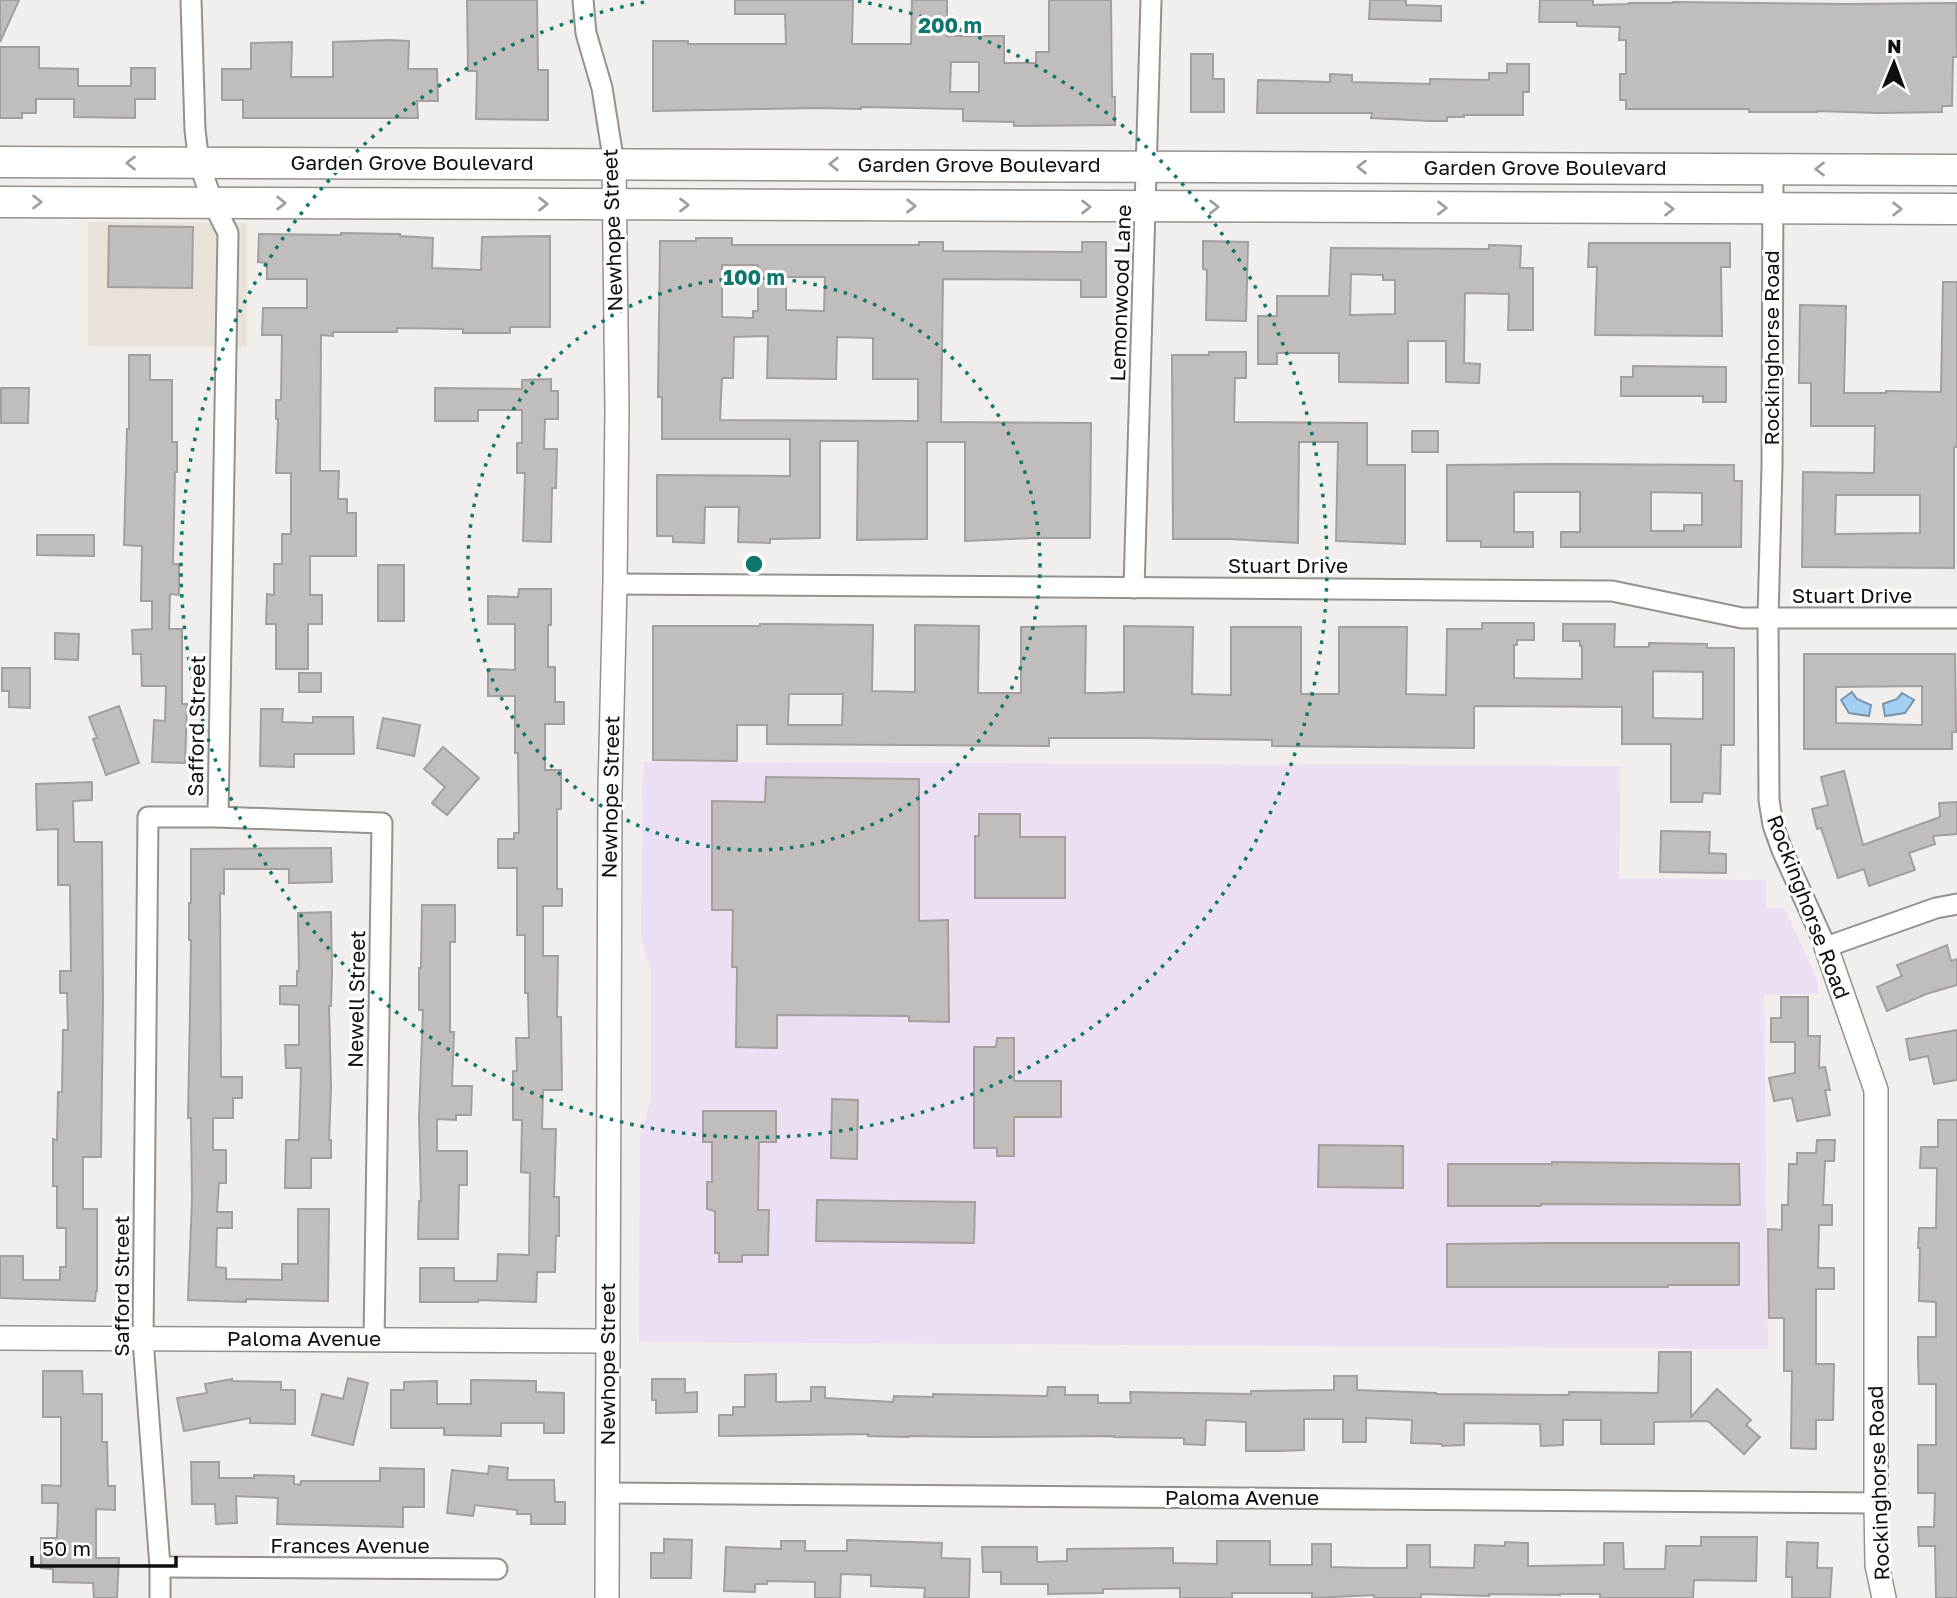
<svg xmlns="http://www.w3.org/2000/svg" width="1957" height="1598" font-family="'Golos Text',sans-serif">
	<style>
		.built { fill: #e8e2d8 }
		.education { fill: #eddff3 }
		.water { fill: #a3cff3; stroke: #7795ae; stroke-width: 2 }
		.building { fill: #c1bdbb; stroke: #a39f9d; stroke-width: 2; fill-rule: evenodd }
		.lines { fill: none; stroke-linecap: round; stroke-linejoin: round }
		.minor-casing { stroke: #94928e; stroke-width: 23 }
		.tertiary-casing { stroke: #94928e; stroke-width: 26 }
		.primary-casing { stroke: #94928e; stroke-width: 33 }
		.minor { stroke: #fff; stroke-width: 19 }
		.tertiary { stroke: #fff; stroke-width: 23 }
		.primary { stroke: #fff; stroke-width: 30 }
		.oneway { stroke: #9f9f9e }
		.ring { fill: none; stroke: #0f766e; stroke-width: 3.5; stroke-dasharray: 3.5 7 }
		.labels { text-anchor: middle; stroke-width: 6; stroke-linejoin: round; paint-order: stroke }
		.street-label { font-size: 21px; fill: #0f0f0d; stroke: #fff }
		.centre { fill: #0f766e; stroke: #fff; stroke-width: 3.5 }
		.ring-label { font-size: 21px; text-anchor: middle; font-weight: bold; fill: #0f766e; stroke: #fff; stroke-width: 6; stroke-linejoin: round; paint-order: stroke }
	</style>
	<rect width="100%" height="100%" fill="#f1eeeb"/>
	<!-- built -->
	<path class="built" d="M88 222 247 223V347L88 346Z"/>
	<!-- education -->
	<path class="education" d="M644 762 1620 766 1619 878 1766 880V908H1784L1817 979 1819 994 1764 995 1768 1349 639 1342 640 1136 651 1099V971L641 938 642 790Z"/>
	<!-- water -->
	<g class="water">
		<path d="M1852 692 1857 699 1871 705 1869 716 1849 713 1841 700Z"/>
		<path d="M1902 693 1914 700 1905 713 1885 716 1883 704 1897 699Z"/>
	</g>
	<!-- building -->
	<g class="building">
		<path d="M0 0H19L0 42Z"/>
		<path d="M467 0H537L538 70H548V120L476 119 477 71H468Z"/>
		<path d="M735 0H853L852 44H911L912 0H947V36H1004V63H1036V52H1049V0H1111L1112 97H1115V125L1014 126V122L963 121V109L861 107V109L817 108 653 111V41H688V44H786L785 14H735ZM951 62H979V92H950Z"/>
		<path d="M1370 0H1406V5L1441 6V21L1369 19Z"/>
		<path d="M1540 0H1593V5L1629 4V3H1673V2L1847 4 1956 3 1957 57H1953L1952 106H1942V112L1879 113 1817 111V112H1749V109H1626V100H1620V74H1626V40H1619L1620 27 1577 26V22H1539Z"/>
		<path d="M390 40 409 41 408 69H437L438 101H417L418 118H243V100H222V69H251V43L292 42 291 77H333V42Z"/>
		<path d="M0 47H39V68L78 69V86H131V68H155V99H135V118L74 117V99H36V113H22V118H0Z"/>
		<path d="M1191 54H1213V79H1224V112H1191Z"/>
		<path d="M1507 64H1529V92H1523V115H1464V117H1447V121H1430L1371 118 1372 113H1257L1258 80 1330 82V74L1352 75V82L1430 84V79L1489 80V73H1507Z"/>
		<path d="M109 226 193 227 192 288 108 287Z"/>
		<path d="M341 233 400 234V236L433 238 432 268 481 270 482 237 550 236V327H510V333H463V329L397 328V332H333V336L321 335 320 471H339L338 499H347V513H356V556H310V595H322V624H308V669H276V624H266L267 594 274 595V564H282V534H291V473H276L278 419H276V400H281L282 335H262L263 308H307V279H267V263L258 262 259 234 341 235Z"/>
		<path d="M696 238H732V245H919V242H943V251L1082 252V242H1106V297H1081V280L943 279 941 422 1091 423 1090 538H1033L965 541V442H927V539L857 540 858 441H820V538L770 539V543L738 542 739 507H705L704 543 673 542V536H657V475L790 476V439H662V397H658L660 241H696ZM722 265H758V311H753V318L722 317ZM786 277H825L824 311 786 310ZM768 336 767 378 836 379 837 337 873 338V379H918V421L720 420 722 378H733L734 337Z"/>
		<path d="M1203 241 1248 242 1246 321 1206 320 1207 270 1203 269Z"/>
		<path d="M1589 243H1730V267H1721L1722 336 1595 335 1597 267H1588Z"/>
		<path d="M1489 245 1521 246 1520 268H1533V330H1508L1509 294 1465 293 1464 363 1480 364 1479 383 1446 382V341H1408V383L1339 382V353H1277V364H1258V316H1277V296H1329L1331 248 1489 249ZM1351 274 1383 275V280H1395V314L1350 315Z"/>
		<path d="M1943 282H1957V447H1954V568L1802 567 1803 472 1874 473 1875 426H1811V383H1799L1800 305 1846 306 1844 393H1886V391L1941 392ZM1836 495H1920V533L1835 534Z"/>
		<path d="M1209 352H1246V378H1235L1234 422 1367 423V465H1405V544L1336 541 1338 442H1299L1298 543 1230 539H1173L1172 355H1209Z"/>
		<path d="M129 355H150V380H172V442H177V472H175L173 564H179V595L170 594 169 629H182V704H187L185 763 152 762 154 720 165 721 166 686H142L141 654H133L132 630 152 629V601H141L142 546 124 545 127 429H129Z"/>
		<path d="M1633 366 1726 367V402H1703V396H1621V377H1633Z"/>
		<path d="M551 379V391H558V419H545L544 449H557L556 488H552L551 542 523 541 525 473H517V443H522V410H478V421H435V388L522 389V380Z"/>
		<path d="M1 388H29L28 423H1Z"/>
		<rect x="1412" y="431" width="26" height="21"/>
		<path d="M1557 464 1734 465V481H1742L1741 547H1561V532H1580V492H1514V532H1533V547H1481V541H1447V465ZM1651 492 1702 493V525H1684V531H1651Z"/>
		<path d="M37 535H94V556L37 555Z"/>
		<rect x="378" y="565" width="26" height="56"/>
		<path d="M519 589H551V625H548V667H555V702H564V724H545V770H561V809H557V889H562V906H543V956H558L557 1017H561L562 1090H543L542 1129H556L554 1197H559V1236H556L555 1272H537L536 1302 478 1300V1302H420V1268H454V1281H497L498 1254 529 1255 530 1173 521 1172 522 1120H513V1071H517L516 1038H529L528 993H525V935H517V868H498V839H514V833H519L518 753H515V696H488V669L515 670V624H488V596L518 597Z"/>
		<path d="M1482 623H1534V640H1517V645H1514V678L1582 679V646H1580V641H1563V624H1615L1614 647H1649V643L1707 644V648H1734V745H1721L1720 794 1703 793 1702 802H1671V744H1622V707L1476 706 1474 707V748L1272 746V740L1137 738H1049V746L767 744V725H737V761L653 760V626H760V624H787L873 625 872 691 915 692V625L979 626 978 693H1021V627L1086 626 1085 693H1100L1124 692V626L1193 627 1192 694 1231 695V627H1301V694H1339V627H1407L1406 694 1446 695 1447 629H1482ZM1653 671 1703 672V719L1653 718ZM789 694H843L842 725H788Z"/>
		<path d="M55 633 79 634 78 660 55 659Z"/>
		<path d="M1804 654H1955L1956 732H1952V749H1804ZM1922 686V725L1836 723V687Z"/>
		<path d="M2 668H30V708L9 707V691H2Z"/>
		<rect x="299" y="673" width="22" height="19"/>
		<path d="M119 706 139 763 106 775 93 739 97 738 89 717Z"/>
		<path d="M261 709H283L282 722 313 723V717H353L354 754H294V767L260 766Z"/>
		<path d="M383 718 420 725 414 756 377 748Z"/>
		<path d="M443 747 479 778 447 815 432 803 445 787 424 769Z"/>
		<path d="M1844 771 1863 845 1940 817 1939 803 1957 802V834L1933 836 1935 844 1909 853 1915 870 1869 886 1864 869 1838 878 1821 828 1817 829 1812 809 1828 805 1821 777Z"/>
		<path d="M766 777 919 779V921L948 920 949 1022 909 1021V1016L777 1015V1048L736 1047 737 967H732L733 910H712V801L765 802Z"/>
		<path d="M92 782V800L73 801 74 842H102L103 1004 101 1157H83V1209H97V1291H96L95 1301 0 1298V1256H23V1280H60V1267H66V1228H57V1186H53V1139L57 1140 58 1092H62L63 1030H68L67 993H60V971H71L70 885H58V829L37 830 36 784Z"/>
		<path d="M979 814H1020V837H1065V898H975V836H979Z"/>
		<path d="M1661 831 1710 832 1709 853 1726 854V873L1660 872Z"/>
		<path d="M331 848 332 882 289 883V869H224V894L220 893 221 1077H242V1098H233V1118H213V1150H226V1183H219L217 1212H232V1228H217L216 1267 226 1268V1279L282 1280V1264H298V1209H329L328 1301 246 1299V1302L188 1300 192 1200 191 1118H188L190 1009 191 940H189V903H191V849Z"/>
		<path d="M422 905H455V942H450V1032H454L452 1086H472L471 1115H456V1120L437 1119V1151H467V1185H459L458 1239H418L419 1201H421L419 1119 423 1010H419V968H421Z"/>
		<path d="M331 912 332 972 331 1006H329L331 1087 329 1140H331V1158H311V1188H285L286 1140H299L301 1068H286L285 1045H299V1005L280 1004V986H297V971H299L298 913Z"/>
		<path d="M1947 945 1951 961 1957 959V985L1926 994 1887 1011 1877 987 1902 976 1897 965Z"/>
		<path d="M1781 997H1808V1036H1820L1819 1068 1825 1067 1830 1090H1825L1830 1115 1797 1121 1792 1098 1774 1101 1769 1078 1795 1073V1042H1771V1018H1781Z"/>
		<path d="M1957 1030V1080L1934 1084 1928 1056 1910 1060 1906 1039Z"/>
		<path d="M997 1038H1014V1081H1061V1117H1014V1156H997V1148H974V1047H996Z"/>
		<path d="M832 1099 858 1100 857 1159 831 1158Z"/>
		<path d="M703 1111H776V1142H759L758 1210H769L768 1255H742V1262H719V1253H715V1211L707 1209V1182H712V1142H703Z"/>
		<path d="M1938 1120H1957V1598H1936L1935 1546H1919L1918 1527H1934L1935 1493H1918V1445H1936V1384H1919L1918 1358V1337H1936V1302L1919 1301 1920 1248H1918L1919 1228H1936L1937 1168H1920L1921 1147H1938Z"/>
		<path d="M1817 1140H1835L1834 1161H1825L1823 1205H1832V1225H1819L1818 1268H1834V1289H1816V1364H1834L1833 1420H1816V1449L1791 1448 1792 1371H1784V1318H1769L1768 1229 1782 1230V1205H1788L1789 1164H1797V1153H1816Z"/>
		<path d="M1319 1145 1403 1146V1188L1318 1187Z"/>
		<path d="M1552 1162 1739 1164 1740 1205 1541 1204V1206H1448V1164H1552Z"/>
		<path d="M817 1200 975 1202 974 1243 816 1241Z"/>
		<path d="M1551 1243H1739V1285H1668V1287H1447V1244Z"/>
		<path d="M1659 1352H1691V1417L1717 1389 1751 1420 1746 1425 1760 1437 1744 1454 1708 1421 1654 1422V1444H1601V1420H1563V1445L1541 1446 1540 1424 1464 1423V1445L1442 1446V1444L1411 1443 1412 1420 1366 1418V1442H1343V1419H1304V1450L1278 1451H1246V1422L1206 1420 1205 1445 1184 1444V1438L1114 1437V1436L975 1437 908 1436V1437L868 1436V1434L719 1436V1415H733V1407H745V1375L776 1374V1402L811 1401V1387H825V1398L893 1402 894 1396 933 1397V1394L1047 1396 1048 1387H1065V1395H1098V1403H1131L1130 1392 1251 1394V1391L1334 1390V1376H1357V1390L1436 1393V1394L1569 1395V1392L1658 1393Z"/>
		<path d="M43 1371H82L83 1394H102V1442H107L108 1486H115V1510L96 1509V1558H119L117 1598H94L93 1583 53 1582V1569L41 1568V1538H57L58 1503H42V1485L61 1486V1417H43Z"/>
		<path d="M348 1378 368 1383 353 1445 312 1435 322 1394 343 1399Z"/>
		<path d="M232 1379V1381L281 1382V1390H295V1424L250 1423V1418L184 1431 177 1398 207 1393 205 1384Z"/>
		<path d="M652 1379H685V1393L697 1392V1412L656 1413V1400H652Z"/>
		<path d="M471 1380 536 1381V1392L564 1393V1433H544V1423H501V1436L444 1435V1428H391V1390H404V1382L437 1381V1404H471Z"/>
		<path d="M191 1462H219V1478H254V1475L294 1476V1484L300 1485 301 1481H380V1468L424 1469V1507H403V1527L277 1524 278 1498 236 1496 237 1523 216 1524 215 1504H192Z"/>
		<path d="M489 1466 508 1468 507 1480H554L555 1502H565V1524H531V1514H517V1510L475 1505 473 1516 447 1513 452 1470 488 1474Z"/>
		<path d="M1701 1537H1757L1756 1581 1694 1580 1693 1598H1600V1594H1560V1595L1489 1594V1596L1421 1594V1598H1374V1595L1312 1598V1593H1232V1598H1180V1588L1103 1589V1593L1048 1594V1584H1001V1572H983L982 1547H1037V1562L1067 1561V1549L1173 1548V1563L1217 1564V1541H1270V1565H1312V1544H1331V1567L1367 1568H1407V1545H1430V1567L1474 1568 1475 1545 1505 1546V1542L1528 1543V1566L1604 1565V1543H1623L1624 1569H1665L1666 1546H1701Z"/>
		<path d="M664 1539 692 1540 691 1578H651V1553H664Z"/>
		<path d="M847 1540 942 1543 941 1558 970 1559 969 1598H924L925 1588 871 1586V1575L841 1574 840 1598H815V1582L767 1581V1584H755V1592L724 1591 726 1547 781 1549V1541H805V1551H847Z"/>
		<path d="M1787 1542 1818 1543 1817 1568H1832L1830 1598H1792V1577H1786Z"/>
	</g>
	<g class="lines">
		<!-- minor casing -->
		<g class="minor-casing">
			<g id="minor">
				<path d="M191 0 195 130 199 163 213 203 228 233 218 817"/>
				<path d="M583 0 586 33 602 88 614 164"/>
				<path d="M1773 169 1772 467 1768 618 1769 800 1773 825 1782 850 1826 947 1936 908 1957 904"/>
				<path d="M615 584 1612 591 1742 618H1957"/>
				<path d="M1134 588 1151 0"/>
				<path d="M608 1493 1876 1503"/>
				<path d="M160 1567 497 1569"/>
				<path d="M160 1598V1567L143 1339 148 817H218L382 823 374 1340"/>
			</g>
		</g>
		<!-- tertiary casing -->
		<g class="tertiary-casing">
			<g id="tertiary">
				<path d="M1826 947 1876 1090V1503L1877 1565 1884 1598"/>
				<path d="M0 1338 608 1341"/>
				<path d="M607 1598 610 791 615 584 617 410 614 164"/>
			</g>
		</g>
		<!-- primary casing -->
		<g class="primary-casing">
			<g id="primary">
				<path d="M0 162 1957 170"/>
				<path d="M0 202 1957 209"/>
			</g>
		</g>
		<!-- minor -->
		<use href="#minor" class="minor"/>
		<!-- tertiary -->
		<use href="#tertiary" class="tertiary"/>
		<!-- primary -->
		<use href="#primary" class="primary"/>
	</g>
	<!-- one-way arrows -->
	<defs><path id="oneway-chevron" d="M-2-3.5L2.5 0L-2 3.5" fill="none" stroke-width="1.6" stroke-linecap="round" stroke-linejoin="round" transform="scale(1.75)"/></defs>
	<g class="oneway">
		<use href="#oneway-chevron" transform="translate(131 163) rotate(-180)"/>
		<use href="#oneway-chevron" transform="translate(834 164) rotate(-180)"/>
		<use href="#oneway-chevron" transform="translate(1362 167) rotate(-180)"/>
		<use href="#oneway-chevron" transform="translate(1820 169) rotate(-180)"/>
		<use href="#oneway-chevron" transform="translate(37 202)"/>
		<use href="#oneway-chevron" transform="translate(281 203)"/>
		<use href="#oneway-chevron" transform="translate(543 204)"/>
		<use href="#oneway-chevron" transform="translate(684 205)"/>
		<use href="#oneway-chevron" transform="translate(911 206)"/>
		<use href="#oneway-chevron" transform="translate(1086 207)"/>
		<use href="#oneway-chevron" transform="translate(1214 207)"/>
		<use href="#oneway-chevron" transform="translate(1442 208)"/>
		<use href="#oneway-chevron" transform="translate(1669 209)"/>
		<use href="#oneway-chevron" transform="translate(1897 209)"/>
	</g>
	<!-- distance rings -->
	<g class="ring">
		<circle cx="754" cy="564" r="286"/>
		<path d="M858 1A573 573 0 1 1 650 1"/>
	</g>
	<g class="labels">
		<!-- street labels -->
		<g class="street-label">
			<text x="412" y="170">Garden Grove Boulevard</text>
			<text x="979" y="172">Garden Grove Boulevard</text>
			<text x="1545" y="175">Garden Grove Boulevard</text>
			<text transform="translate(613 230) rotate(-92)" y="7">Newhope Street</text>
			<text transform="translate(1121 293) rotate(-88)" y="7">Lemonwood Lane</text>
			<text transform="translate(1772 348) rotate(-90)" y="7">Rockinghorse Road</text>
			<text x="1288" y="573">Stuart Drive</text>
			<text x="1852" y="603">Stuart Drive</text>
			<text transform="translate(197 726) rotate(-89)" y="7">Safford Street</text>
			<text transform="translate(611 797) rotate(-89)" y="7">Newhope Street</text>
			<text transform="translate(1808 907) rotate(69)" y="7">Rockinghorse Road</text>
			<text transform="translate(357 999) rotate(-89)" y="7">Newell Street</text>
			<text transform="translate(122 1286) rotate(-90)" y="7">Safford Street</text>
			<text x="304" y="1346">Paloma Avenue</text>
			<text transform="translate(608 1364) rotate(-90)" y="7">Newhope Street</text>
			<text transform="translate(1879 1483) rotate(-92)" y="7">Rockinghorse Road</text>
			<text x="1242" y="1505">Paloma Avenue</text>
			<text x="350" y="1553">Frances Avenue</text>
		</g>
	</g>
	<circle cx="754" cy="564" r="10" class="centre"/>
	<g class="ring-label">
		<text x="950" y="33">200 m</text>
		<text x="754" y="285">100 m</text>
	</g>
	<!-- north arrow -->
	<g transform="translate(1894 63) rotate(1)" stroke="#ffffff" stroke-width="5" paint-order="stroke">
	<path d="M0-5L12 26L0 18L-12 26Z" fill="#0f0f0d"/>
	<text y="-10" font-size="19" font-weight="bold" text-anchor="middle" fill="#0f0f0d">N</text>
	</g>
	<!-- scale -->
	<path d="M32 1556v10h144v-10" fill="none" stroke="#0f0f0d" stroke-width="3.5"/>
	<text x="42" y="1556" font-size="21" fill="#0f0f0d" stroke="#ffffff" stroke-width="5" paint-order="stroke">50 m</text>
</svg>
